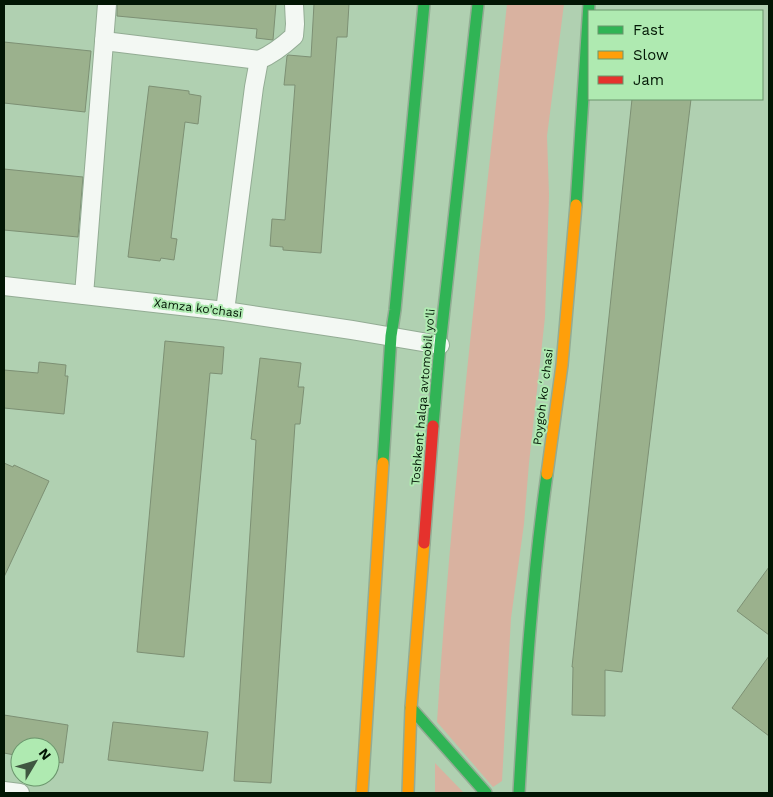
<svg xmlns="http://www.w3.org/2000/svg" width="773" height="797" font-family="'Work Sans',sans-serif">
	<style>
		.green { fill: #d9b2a0 }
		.building { fill: #9bb18d; stroke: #7d9074 }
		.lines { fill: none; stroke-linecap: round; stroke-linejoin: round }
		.street-casing { stroke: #93ac94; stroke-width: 20 }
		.fast-casing { stroke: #93ac94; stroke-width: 14 }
		.slow-casing { stroke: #93ac94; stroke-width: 14 }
		.jam-casing { stroke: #93ac94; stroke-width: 14 }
		.street { stroke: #f3f8f3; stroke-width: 18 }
		.fast { stroke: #30b455; stroke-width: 11 }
		.slow { stroke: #ff9f0a; stroke-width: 11 }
		.jam { stroke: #e5322d; stroke-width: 11 }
		.labels { text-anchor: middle; stroke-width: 4; stroke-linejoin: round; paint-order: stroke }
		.street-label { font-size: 12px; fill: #021604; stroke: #afeab1 }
	</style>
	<rect width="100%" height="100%" fill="#b0d0b1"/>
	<!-- green -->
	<g class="green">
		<path d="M507 4H564L547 136 549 195 545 317 529 463 524 524 511 618 502 781 493 787 437 722C452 482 481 243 507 4Z"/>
		<path d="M435 763 464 793H435Z"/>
	</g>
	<!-- building -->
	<g class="building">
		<path d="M117 4H276L273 40 256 38 257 29 117 16Z"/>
		<path d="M314 4H349L347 37H337L321 253 283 250V247L270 246 272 219 285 220 295 85H284L287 56 288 55 311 57Z"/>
		<path d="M4 42 91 51 85 112 4 103Z"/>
		<path d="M149 86 189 91V94L201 96 198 124 185 122 171 238 177 239 174 260 161 258 160 261 128 257Z"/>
		<path d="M632 99H691L622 672 605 670V716L572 715 573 667H572Z"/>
		<path d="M4 169 83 177 78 237 4 230Z"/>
		<path d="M165 341 224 347 222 374 210 373 184 657 137 652Z"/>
		<path d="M260 358 301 363 298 387H304L300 424H295L271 783 234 781 256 440 251 439Z"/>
		<path d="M39 362 66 365 65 376H68L64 414 4 408V370L38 373Z"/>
		<path d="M4 463 13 467 14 465 49 481 4 577Z"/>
		<path d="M769 567V635L737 611Z"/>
		<path d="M769 656V736L732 708Z"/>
		<path d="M4 715 68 725 63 763 50 761V747H20V756L4 753Z"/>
		<path d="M113 722 208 732 203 771 108 760Z"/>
	</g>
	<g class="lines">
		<!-- street casing -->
		<g class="street-casing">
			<g id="street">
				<path d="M104 41 259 60"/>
				<path d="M4 286 225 311 352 330 440 345"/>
				<path d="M84 295 107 4"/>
				<path d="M225 311 254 87 259 60C273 54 283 46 294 36L295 24 294 4"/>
				<path d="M4 791 20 793"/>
			</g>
		</g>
		<!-- fast casing -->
		<g class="fast-casing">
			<g id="fast">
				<path d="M576 205 589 4"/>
				<path d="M433 426 440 345 478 4"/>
				<path d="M383 463 391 336 395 310 424 4"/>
				<path d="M411 708 486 793"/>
				<path d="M519 793C525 687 532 580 547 474"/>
			</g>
		</g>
		<!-- slow casing -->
		<g class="slow-casing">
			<g id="slow">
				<path d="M547 474 562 365 576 205"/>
				<path d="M362 793 383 463"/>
				<path d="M408 793 411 708 424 543"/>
			</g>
		</g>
		<!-- jam casing -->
		<g class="jam-casing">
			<path id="jam" d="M424 543 433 426"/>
		</g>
		<!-- street -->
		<use href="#street" class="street"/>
		<!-- fast -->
		<use href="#fast" class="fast"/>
		<!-- slow -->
		<use href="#slow" class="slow"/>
		<!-- jam -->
		<use href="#jam" class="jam"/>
	</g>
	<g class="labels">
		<!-- street labels -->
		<g class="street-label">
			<text transform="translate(198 308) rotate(7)" y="4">Xamza ko'chasi</text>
			<text transform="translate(423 397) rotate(-85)" y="4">Toshkent halqa avtomobil yo'li</text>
			<text transform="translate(543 397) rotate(-83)" y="4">Poygoh koʻchasi</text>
		</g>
	</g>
	<!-- border -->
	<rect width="773" height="797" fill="none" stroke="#021604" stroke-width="10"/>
	<!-- legend -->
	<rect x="588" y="10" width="175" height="90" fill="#afeab1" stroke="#6a956c"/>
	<rect x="598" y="26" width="25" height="8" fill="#30b455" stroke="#6a956c"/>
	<text x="633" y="35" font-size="15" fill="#021604">Fast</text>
	<rect x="598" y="51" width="25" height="8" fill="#ff9f0a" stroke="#6a956c"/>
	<text x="633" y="60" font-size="15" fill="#021604">Slow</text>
	<rect x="598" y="76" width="25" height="8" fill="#e5322d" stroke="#6a956c"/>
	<text x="633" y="85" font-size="15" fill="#021604">Jam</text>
	<!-- north arrow -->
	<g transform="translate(35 762) rotate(52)"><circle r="24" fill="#afeab1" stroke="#6a956c"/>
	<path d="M0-4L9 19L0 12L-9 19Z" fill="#3f5741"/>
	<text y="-8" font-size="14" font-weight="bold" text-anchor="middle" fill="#021604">N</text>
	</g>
</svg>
